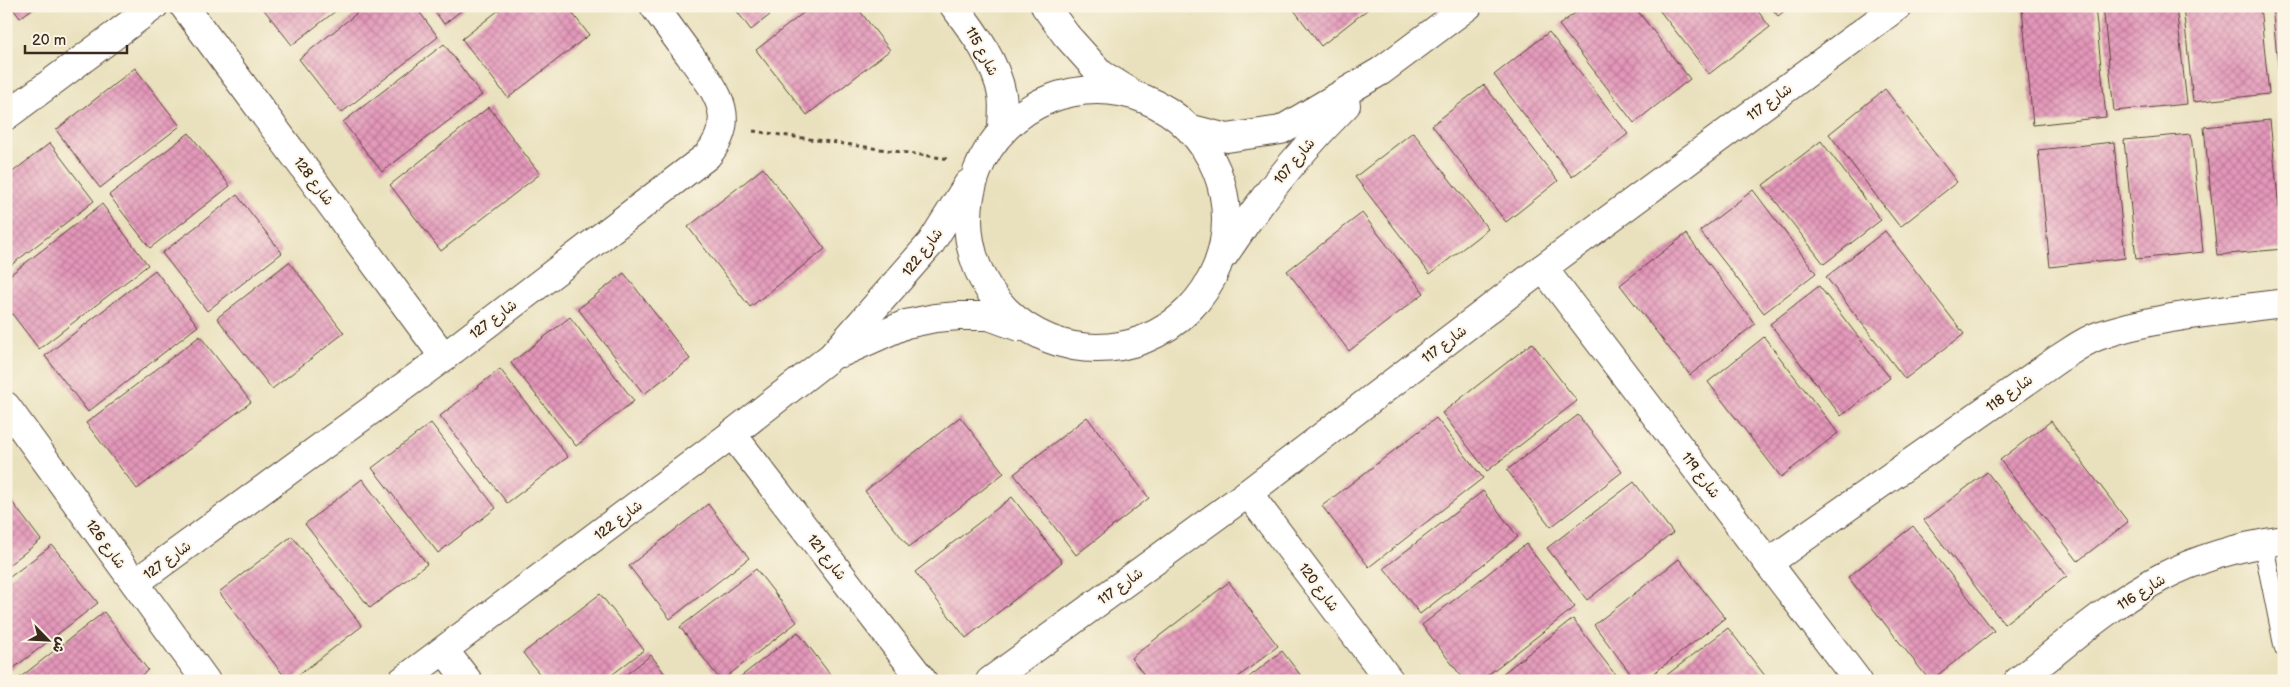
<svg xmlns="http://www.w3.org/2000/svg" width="2290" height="687" font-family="'Balsamiq Sans','Playpen Sans Arabic',sans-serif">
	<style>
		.building { fill: url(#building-cross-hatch) }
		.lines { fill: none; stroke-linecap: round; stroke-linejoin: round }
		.service-casing { stroke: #554536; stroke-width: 21 }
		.minor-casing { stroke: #554536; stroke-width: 30 }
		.tertiary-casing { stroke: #554536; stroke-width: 30 }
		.path { stroke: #554536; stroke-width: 3; stroke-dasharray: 4 4; stroke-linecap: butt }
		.service { stroke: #fff; stroke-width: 19 }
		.minor { stroke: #fff; stroke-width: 28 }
		.tertiary { stroke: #fff; stroke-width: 28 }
		.labels { text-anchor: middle; stroke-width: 4; stroke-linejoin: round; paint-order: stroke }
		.street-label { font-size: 14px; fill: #3b2a1e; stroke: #fcf5e5 }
	</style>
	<defs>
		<pattern id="building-cross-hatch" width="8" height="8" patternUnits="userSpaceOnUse" patternTransform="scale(1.25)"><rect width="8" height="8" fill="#e497ba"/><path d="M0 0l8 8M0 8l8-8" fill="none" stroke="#ba7b97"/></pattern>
	</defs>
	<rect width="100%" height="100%" fill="#fcf5e5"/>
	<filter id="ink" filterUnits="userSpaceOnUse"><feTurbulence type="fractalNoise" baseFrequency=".02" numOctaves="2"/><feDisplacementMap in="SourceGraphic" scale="10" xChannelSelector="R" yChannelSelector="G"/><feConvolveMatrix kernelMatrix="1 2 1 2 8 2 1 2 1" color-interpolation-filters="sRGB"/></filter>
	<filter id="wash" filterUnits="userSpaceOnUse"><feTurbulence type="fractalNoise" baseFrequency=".0096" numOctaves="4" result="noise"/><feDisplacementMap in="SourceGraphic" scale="20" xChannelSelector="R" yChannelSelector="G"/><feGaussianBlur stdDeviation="1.12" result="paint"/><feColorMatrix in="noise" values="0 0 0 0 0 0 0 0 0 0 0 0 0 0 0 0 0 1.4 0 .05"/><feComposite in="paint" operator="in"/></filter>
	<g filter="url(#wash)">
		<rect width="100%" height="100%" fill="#e9e1bd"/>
		<g id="blocks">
			<!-- building -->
			<g class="building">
				<path d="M11 6H36L20 18Z"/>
				<path d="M261 6H342L292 45Z"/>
				<path d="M366 6H415L438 37 341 113 299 59Z"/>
				<path d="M431 6H467L444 24Z"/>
				<path d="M504 6H567L589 35 508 98 462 39Z"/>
				<path d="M733 6H781L751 30Z"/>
				<path d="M812 6H856L890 50 807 115 756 50Z"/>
				<path d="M1291 6H1372L1321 46Z"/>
				<path d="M1584 6H1634L1690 79 1634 123 1559 25Z"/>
				<path d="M1656 6H1754L1770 27 1709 74Z"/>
				<path d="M1770 6H1791L1778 16Z"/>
				<path d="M2036 6H2095L2106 117 2033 125 2022 8Z"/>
				<path d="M2103 6H2176L2187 104 2114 111Z"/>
				<path d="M2183 6H2260L2269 94 2193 102Z"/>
				<path d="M2272 6H2284V87H2280Z"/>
				<path d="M6 14 11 21 6 25Z"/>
				<path d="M1549 32 1628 134 1572 177 1494 75Z"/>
				<path d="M444 44 482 95 382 172 343 122Z"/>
				<path d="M135 68 180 126 100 188 56 130Z"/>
				<path d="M1484 85 1558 181 1506 222 1432 125Z"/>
				<path d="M1885 89 1957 182 1900 227 1829 134Z"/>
				<path d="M489 107 540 174 441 251 390 185Z"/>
				<path d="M2270 120 2283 249 2217 255 2204 127Z"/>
				<path d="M1413 132 1488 229 1430 274 1355 177Z"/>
				<path d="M189 133 230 186 150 248 109 195Z"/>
				<path d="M2191 134 2203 252 2136 259 2124 140Z"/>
				<path d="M1821 141 1881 220 1824 264 1763 185Z"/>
				<path d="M2114 142 2125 258 2050 267 2038 150Z"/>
				<path d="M50 143 94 201 6 269V177Z"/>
				<path d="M763 168 825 249 750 307 688 227Z"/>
				<path d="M1753 190 1816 273 1764 313 1700 231Z"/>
				<path d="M237 195 282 253 207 311 162 253Z"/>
				<path d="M102 204 148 265 39 349 6 306V278Z"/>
				<path d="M1362 213 1424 293 1349 351 1287 271Z"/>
				<path d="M1885 231 1964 334 1905 379 1826 277Z"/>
				<path d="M1686 234 1755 324 1690 375 1620 285Z"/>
				<path d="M289 262 344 333 272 389 217 318Z"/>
				<path d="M155 270 198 326 88 412 45 356Z"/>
				<path d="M624 273 690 359 644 394 578 309Z"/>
				<path d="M1819 286 1890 378 1841 416 1770 324Z"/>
				<path d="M570 317 634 401 576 446 511 363Z"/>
				<path d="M200 336 251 402 137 489 86 423Z"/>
				<path d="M1764 337 1838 433 1781 477 1708 382Z"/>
				<path d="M1532 343 1577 401 1487 471 1442 413Z"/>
				<path d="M500 369 568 457 507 503 440 416Z"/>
				<path d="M1578 415 1622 472 1551 527 1507 470Z"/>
				<path d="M960 417 1004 473 909 547 865 491Z"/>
				<path d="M1087 417 1149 498 1076 555 1014 474Z"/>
				<path d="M1436 418 1483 478 1369 567 1322 506Z"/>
				<path d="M2051 421 2128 522 2078 561 2000 460Z"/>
				<path d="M431 423 496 508 438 553 372 468Z"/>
				<path d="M1987 472 2067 576 2004 624 1924 520Z"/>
				<path d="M362 479 427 564 370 608 305 524Z"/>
				<path d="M1634 482 1673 533 1587 600 1547 548Z"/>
				<path d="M1483 491 1518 537 1420 614 1384 568Z"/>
				<path d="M6 494 41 540 6 567Z"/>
				<path d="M1012 497 1062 562 966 638 915 572Z"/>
				<path d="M708 504 749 558 670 619 629 566Z"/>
				<path d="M1913 526 1994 631 1930 681 1848 577Z"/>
				<path d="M292 536 362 626 291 681H288L219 592Z"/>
				<path d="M1526 544 1575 607 1480 681H1465L1422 625Z"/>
				<path d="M52 545 98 603 6 674V580Z"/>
				<path d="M1679 559 1725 618 1644 681H1636L1594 625Z"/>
				<path d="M756 569 797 622 721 681 680 627Z"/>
				<path d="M1229 582 1278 646 1233 681H1149L1131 658Z"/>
				<path d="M600 594 644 650 604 681H545L523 653Z"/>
				<path d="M104 612 148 670 134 681H20L18 679Z"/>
				<path d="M1573 619 1620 681H1493Z"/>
				<path d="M1728 628 1769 681H1659Z"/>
				<path d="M798 632 835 681H735Z"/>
				<path d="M1282 651 1305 681H1244Z"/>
				<path d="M651 655 670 681H618Z"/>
			</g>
		</g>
	</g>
	<g filter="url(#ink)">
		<use href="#blocks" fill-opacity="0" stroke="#554536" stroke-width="1"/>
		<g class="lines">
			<!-- service casing -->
			<g class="service-casing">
				<path id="service" d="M2263 543 2284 647"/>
			</g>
			<!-- minor casing -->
			<g class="minor-casing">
				<g id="minor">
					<path d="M184 6 444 357"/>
					<path d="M6 116 154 6"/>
					<path d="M1543 268 1858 681"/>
					<path d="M6 406 206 681"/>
					<path d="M732 434 923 681"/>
					<path d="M1248 493 1390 681"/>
					<path d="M1768 563 2058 359C2071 351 2084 341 2098 336 2154 316 2225 311 2284 303"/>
					<path d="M135 583 444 357 707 156C740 117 715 90 691 57 678 40 666 23 654 6"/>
					<path d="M444 650 468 681"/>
					<path d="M990 681 1248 493 1543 268 1898 6"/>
					<path d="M2018 681C2064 646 2109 605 2160 578 2198 558 2241 546 2284 540"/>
				</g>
			</g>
			<!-- tertiary casing -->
			<g class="tertiary-casing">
				<g id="tertiary">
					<path d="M954 6C974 32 996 62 1002 95 1004 106 1002 119 1002 130"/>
					<path d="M1045 6 1066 35 1101 74 1127 90"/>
					<circle cx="1097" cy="219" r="129"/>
					<path d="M1192 129 1227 138 1281 130 1381 71 1468 6"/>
					<path d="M1225 254C1260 200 1300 151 1346 105"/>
					<path d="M841 353 906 324 935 318 959 316H989L1019 327"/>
					<path d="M402 681 732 434 832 356 931 243 968 184"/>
				</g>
			</g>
			<!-- path -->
			<path class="path" d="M753 131 950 159"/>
			<!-- service -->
			<use href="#service" class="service"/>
			<!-- minor -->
			<use href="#minor" class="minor"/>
			<!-- tertiary -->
			<use href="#tertiary" class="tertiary"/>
		</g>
	</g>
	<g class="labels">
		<!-- street labels -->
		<g class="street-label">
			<text transform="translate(982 51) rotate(62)" y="5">شارع 115</text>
			<text transform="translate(1769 102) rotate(-36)" y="5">شارع 117</text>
			<text transform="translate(1294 161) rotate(-50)" y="5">شارع 107</text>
			<text transform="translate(314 181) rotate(53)" y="5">شارع 128</text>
			<text transform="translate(922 252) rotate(-52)" y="5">شارع 122</text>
			<text transform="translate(493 319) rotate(-37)" y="5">شارع 127</text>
			<text transform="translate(1444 344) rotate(-37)" y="5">شارع 117</text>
			<text transform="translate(2009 393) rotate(-35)" y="5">شارع 118</text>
			<text transform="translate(1701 475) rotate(53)" y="5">شارع 119</text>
			<text transform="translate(618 520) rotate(-37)" y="5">شارع 122</text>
			<text transform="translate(106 544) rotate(54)" y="5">شارع 126</text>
			<text transform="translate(827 557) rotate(52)" y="5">شارع 121</text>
			<text transform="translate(167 560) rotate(-36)" y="5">شارع 127</text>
			<text transform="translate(1120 586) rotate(-36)" y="5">شارع 117</text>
			<text transform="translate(1319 587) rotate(53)" y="5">شارع 120</text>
			<text transform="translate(2141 592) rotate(-32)" y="5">شارع 116</text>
		</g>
	</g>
	<!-- margin -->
	<rect width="2290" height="687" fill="none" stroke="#fcf5e5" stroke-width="25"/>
	<!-- north arrow -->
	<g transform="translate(48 640) rotate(114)" stroke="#fcf5e5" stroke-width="4" paint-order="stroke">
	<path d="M0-4L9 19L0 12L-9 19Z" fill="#3b2a1e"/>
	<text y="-8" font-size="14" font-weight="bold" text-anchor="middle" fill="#3b2a1e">ش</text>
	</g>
	<!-- scale -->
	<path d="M25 45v8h102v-8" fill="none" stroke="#3b2a1e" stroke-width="2.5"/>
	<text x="32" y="45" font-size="15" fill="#3b2a1e" stroke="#fcf5e5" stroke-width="4" paint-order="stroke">20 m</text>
</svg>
